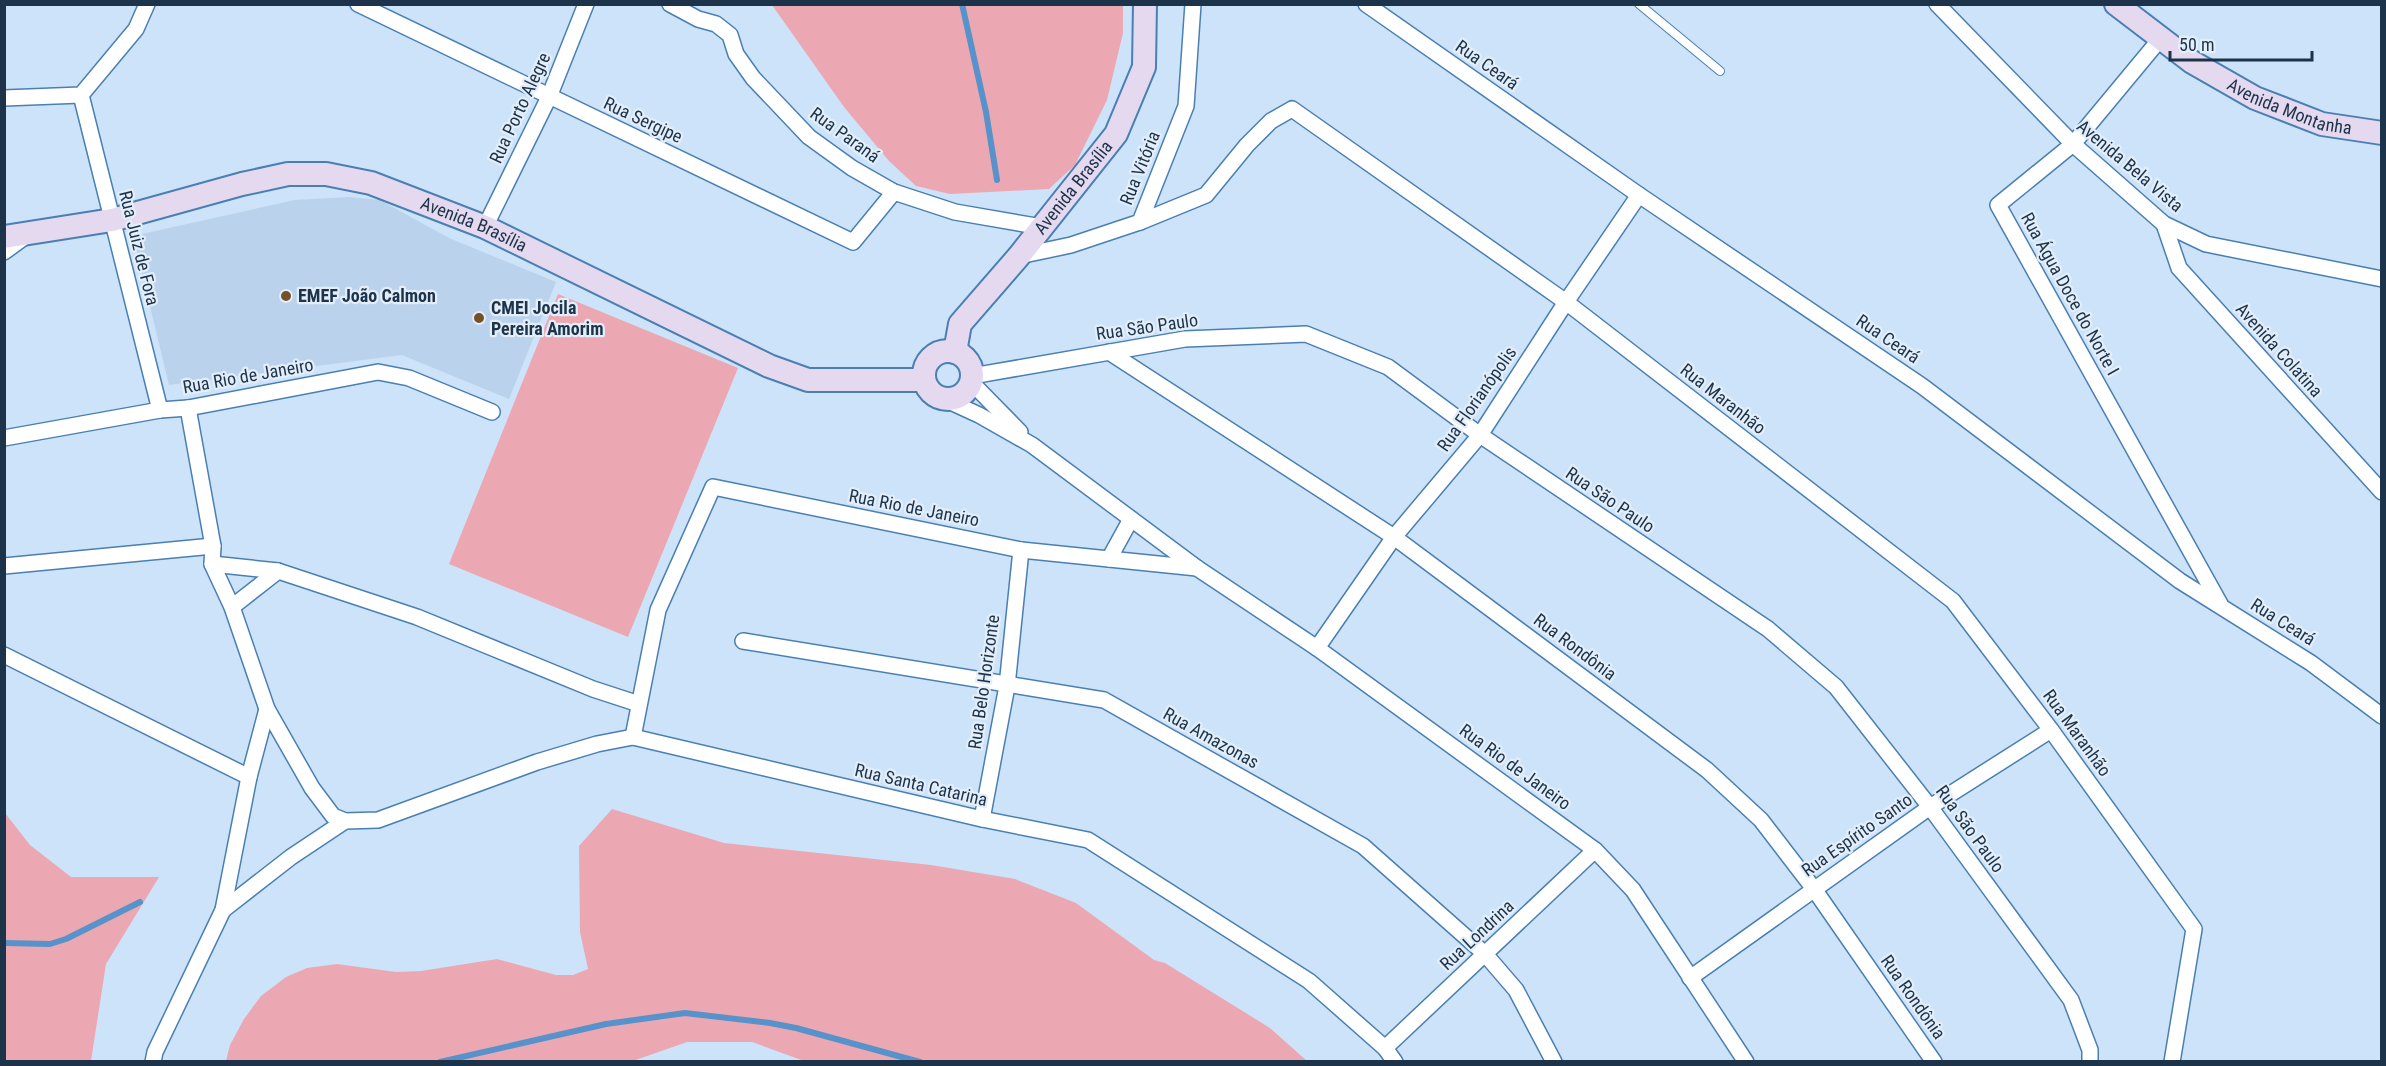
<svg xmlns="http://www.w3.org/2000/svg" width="2386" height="1066" font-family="'Roboto Condensed',sans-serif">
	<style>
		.built { fill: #bad2eb }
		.green { fill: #eca8b2 }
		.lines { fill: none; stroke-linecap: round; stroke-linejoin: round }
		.stream { stroke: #5892ca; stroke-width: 6 }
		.lane-casing { stroke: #4a7fb2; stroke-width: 10 }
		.street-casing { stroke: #4a7fb2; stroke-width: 18 }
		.secondary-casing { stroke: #4a7fb2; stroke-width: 26 }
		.lane { stroke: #fff; stroke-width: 8 }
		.street { stroke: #fff; stroke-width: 15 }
		.secondary { stroke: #e5d9f0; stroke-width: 22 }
		.poi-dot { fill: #745229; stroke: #e3eefa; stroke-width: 2 }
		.labels { text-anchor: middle; stroke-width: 4.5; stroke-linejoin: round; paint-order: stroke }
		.street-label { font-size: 18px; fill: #1c3349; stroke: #e3eefa }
		.poi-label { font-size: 18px; font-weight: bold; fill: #1c3349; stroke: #e3eefa; text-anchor: start }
	</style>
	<rect width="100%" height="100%" fill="#cce3f9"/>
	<!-- built -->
	<path class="built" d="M349 197 380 200 449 238 556 282 509 399 402 355 169 385 133 236 295 200Z"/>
	<!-- green -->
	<g class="green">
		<path d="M772 5H1123V33L1107 100 1075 165 1049 189 950 194 916 186 889 161 844 107Z"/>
		<path d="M558 294 738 368 628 637 449 564Z"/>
		<path d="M612 809 724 843 931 865 1015 879 1076 903 1154 960 1165 963 1270 1028 1307 1061 807 1062 752 1042H687L630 1062 226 1061 230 1045 244 1019 261 996 286 977 307 968 337 964 396 972 421 971 497 959 556 975H573L588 969 580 932 579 846Z"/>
		<path d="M5 813 30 845 71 877H159L106 964 91 1061H5Z"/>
	</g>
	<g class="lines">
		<!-- stream -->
		<g class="stream">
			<path d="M962 4 986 112 997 180"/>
			<path d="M4 943 50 944 66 939 140 902"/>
			<path d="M440 1062 606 1024 685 1013 770 1023 796 1028 920 1062"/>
		</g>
		<!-- lane casing -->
		<g class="lane-casing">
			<path id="lane" d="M1639 4 1720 71"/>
		</g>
		<!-- street casing -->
		<g class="street-casing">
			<g id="street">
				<path d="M358 4 853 242 894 192"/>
				<path d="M670 4 698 19 716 24 730 35 736 54 753 78 809 137 852 168 894 192 955 212 1042 227"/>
				<path d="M1366 4 1639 195 1922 386 2180 581 2311 663 2382 716"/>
				<path d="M1937 4 2073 144 2164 224 2206 244 2382 279"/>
				<path d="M2161 38 2073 144 1998 205 2220 604"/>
				<path d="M81 95 160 410"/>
				<path d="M4 98 81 95 136 29 147 4"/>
				<path d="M1140 222 1206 195 1247 145 1271 121 1292 109 1566 302 1953 601 2051 730 2194 929 2172 1062"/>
				<path d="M2164 224 2179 268 2382 492"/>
				<path d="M485 227 549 97 586 4"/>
				<path d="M4 252 26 236"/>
				<path d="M1019 256 1071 245 1140 222 1186 106 1193 4"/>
				<path d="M1109 352 1394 537 1707 770 1761 820 1814 889 1934 1062"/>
				<path d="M972 376 1185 339 1306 334 1388 367 1480 435 1768 629 1836 687 1930 807 2071 1000 2090 1050V1062"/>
				<path d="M971 382 1020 432"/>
				<path d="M942 398 979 415 1032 445 1197 568 1317 648 1595 850 1633 890 1746 1062"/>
				<path d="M188 408 213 546 212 564 232 607 267 709 312 788 333 816 345 821 378 820 537 762 597 744 633 737 982 819 1088 840 1309 981 1385 1048 1395 1062"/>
				<path d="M4 438 160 410 188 408 378 372 409 378 492 412"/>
				<path d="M1109 559 1131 519"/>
				<path d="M212 564 278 571 417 617 593 689 639 704"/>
				<path d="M4 566 213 546"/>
				<path d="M232 607 278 571"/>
				<path d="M743 641 1104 700 1363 846 1485 954 1516 990 1554 1062"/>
				<path d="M1317 648 1394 537 1480 435 1566 302 1639 195"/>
				<path d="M4 655 249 777"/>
				<path d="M633 737 658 610 713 487 1021 550 1197 568"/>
				<path d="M982 819 1007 686 1021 550"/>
				<path d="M223 910 291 857 345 821"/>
				<path d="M1690 978 1930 807 2051 730"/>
				<path d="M1385 1048 1595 850"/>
				<path d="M153 1062 155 1052 223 910 249 777 267 709"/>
			</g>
		</g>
		<!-- secondary casing -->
		<g class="secondary-casing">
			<g id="secondary">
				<path id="s1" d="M2116 4 2192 62 2255 98 2322 124 2382 133"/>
				<path id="s2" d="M4 237 112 220 242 184 288 174H326L371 183 485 227 769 366 808 380H924"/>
				<circle cx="948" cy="375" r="24"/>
				<path id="s3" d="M955 352 960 324 1019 256 1116 134 1144 67 1145 4"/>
			</g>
		</g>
		<!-- lane -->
		<use href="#lane" class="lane"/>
		<!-- street -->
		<use href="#street" class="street"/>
		<!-- secondary -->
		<use href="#secondary" class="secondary"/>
	</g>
	<!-- markers -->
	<g class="poi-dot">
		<circle cx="286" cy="296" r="6"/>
		<circle cx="479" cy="318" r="6"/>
	</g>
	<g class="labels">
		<!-- street labels -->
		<g class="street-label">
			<text transform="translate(1487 65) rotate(35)" y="6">Rua Ceará</text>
			<text dy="6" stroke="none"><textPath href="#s1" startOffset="204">Avenida Montanha</textPath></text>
			<text transform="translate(520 108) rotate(-65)" y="6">Rua Porto Alegre</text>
			<text transform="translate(643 120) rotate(25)" y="6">Rua Sergipe</text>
			<text transform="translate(845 135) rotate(36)" y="6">Rua Paraná</text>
			<text transform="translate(2130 166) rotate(40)" y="6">Avenida Bela Vista</text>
			<text transform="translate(1140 168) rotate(-68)" y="6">Rua Vitória</text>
			<text dy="6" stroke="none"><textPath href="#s3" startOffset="206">Avenida Brasília</textPath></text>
			<text dy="6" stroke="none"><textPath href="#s2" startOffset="486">Avenida Brasília</textPath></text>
			<text transform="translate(139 248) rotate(76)" y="6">Rua Juiz de Fora</text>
			<text transform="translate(2070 294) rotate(61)" y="6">Rua Água Doce do Norte I</text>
			<text transform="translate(1147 327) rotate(-8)" y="6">Rua São Paulo</text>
			<text transform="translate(1888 339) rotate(34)" y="6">Rua Ceará</text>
			<text transform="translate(2279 350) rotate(48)" y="6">Avenida Colatina</text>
			<text transform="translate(248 376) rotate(-10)" y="6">Rua Rio de Janeiro</text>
			<text transform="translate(1477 399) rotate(-55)" y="6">Rua Florianópolis</text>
			<text transform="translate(1723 399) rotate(38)" y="6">Rua Maranhão</text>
			<text transform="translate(1610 500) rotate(34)" y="6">Rua São Paulo</text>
			<text transform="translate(914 508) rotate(11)" y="6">Rua Rio de Janeiro</text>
			<text transform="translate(2283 622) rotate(32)" y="6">Rua Ceará</text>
			<text transform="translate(1575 647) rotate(37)" y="6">Rua Rondônia</text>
			<text transform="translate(984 682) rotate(-82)" y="6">Rua Belo Horizonte</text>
			<text transform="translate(2077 733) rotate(54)" y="6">Rua Maranhão</text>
			<text transform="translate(1211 738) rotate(29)" y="6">Rua Amazonas</text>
			<text transform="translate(1515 767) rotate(36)" y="6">Rua Rio de Janeiro</text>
			<text transform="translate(921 785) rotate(13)" y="6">Rua Santa Catarina</text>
			<text transform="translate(1970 829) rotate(54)" y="6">Rua São Paulo</text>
			<text transform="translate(1857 835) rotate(-35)" y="6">Rua Espírito Santo</text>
			<text transform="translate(1477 935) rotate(-43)" y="6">Rua Londrina</text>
			<text transform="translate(1913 997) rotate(55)" y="6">Rua Rondônia</text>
		</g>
		<!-- poi labels -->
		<g class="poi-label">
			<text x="298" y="302">EMEF João Calmon</text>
			<text x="491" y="314">CMEI Jocila<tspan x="491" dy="21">Pereira Amorim</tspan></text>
		</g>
	</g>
	<!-- border -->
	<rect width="2386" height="1066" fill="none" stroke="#1c3349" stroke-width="12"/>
	<!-- scale -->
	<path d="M2170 51v9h142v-9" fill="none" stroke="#1c3349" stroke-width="3"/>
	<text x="2179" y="51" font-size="18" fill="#1c3349" stroke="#e3eefa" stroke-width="4.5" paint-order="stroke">50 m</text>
</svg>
